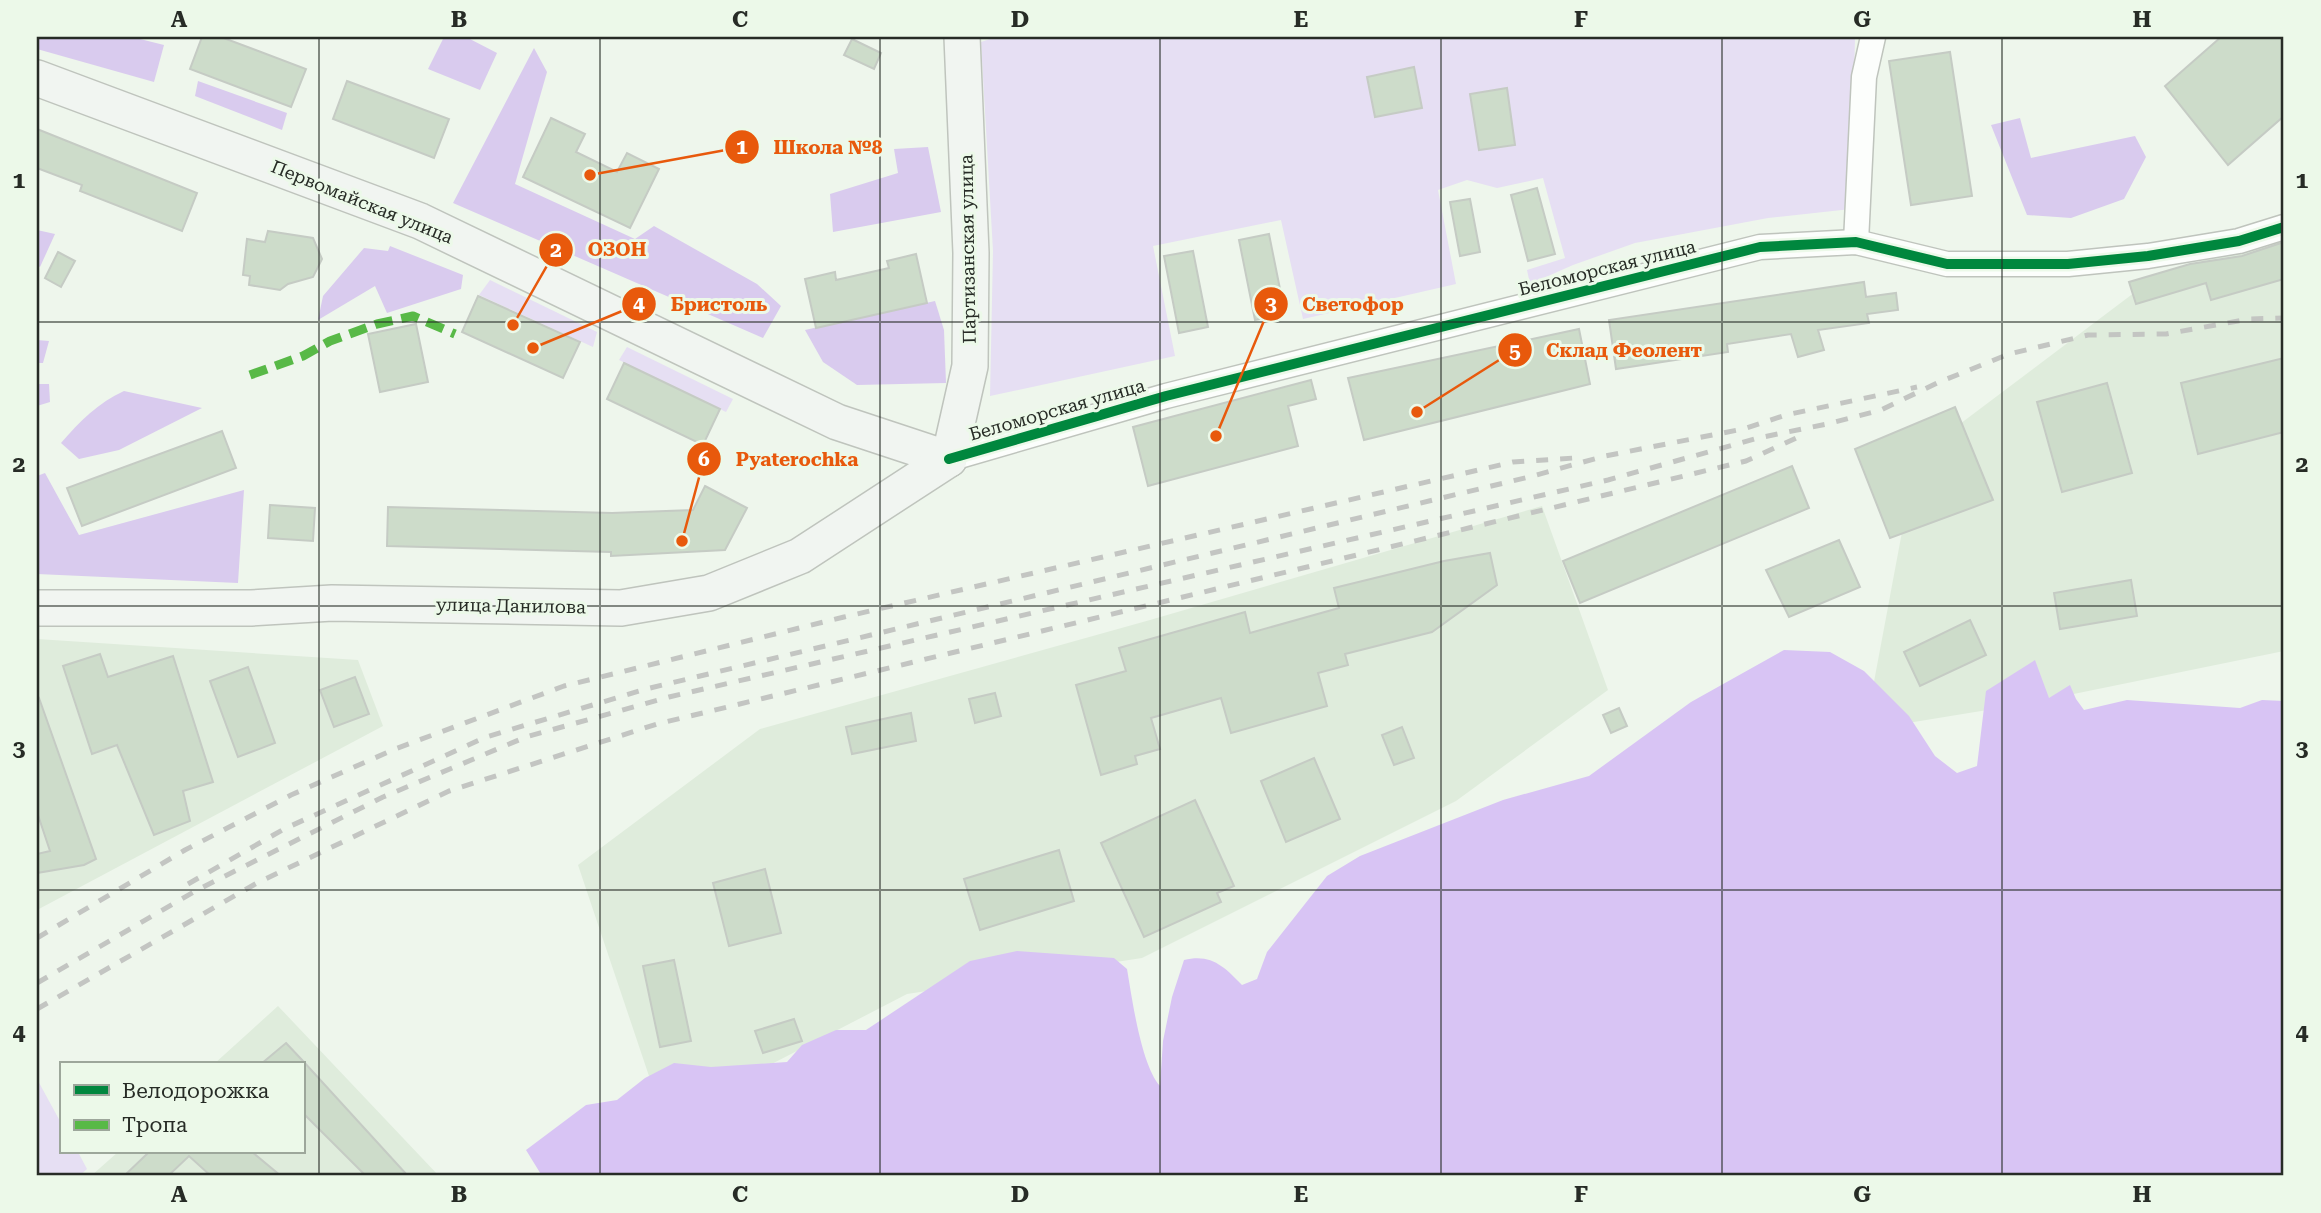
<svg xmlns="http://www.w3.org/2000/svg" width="2321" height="1213" font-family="'Roboto Serif',serif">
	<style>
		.built { fill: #dfecdc }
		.green { fill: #e6dff3 }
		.forest { fill: #d9cbee }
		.water { fill: #d8c4f4 }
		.building { fill: #cddcca; stroke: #c5cbc4; stroke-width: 2 }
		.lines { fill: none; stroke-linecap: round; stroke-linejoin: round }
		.minor-casing { stroke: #bfc4bd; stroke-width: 27 }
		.secondary-casing { stroke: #bfc4bd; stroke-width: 38 }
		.minor { stroke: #fcfefc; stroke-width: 24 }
		.secondary { stroke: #f1f5f1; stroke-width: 35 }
		.rail { stroke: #c3c5c2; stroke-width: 5; stroke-dasharray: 12 12; stroke-linecap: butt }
		.quiet { stroke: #58b947; stroke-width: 9; stroke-dasharray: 18 9; stroke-linecap: butt }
		.cycleway-casing { stroke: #ecf9e9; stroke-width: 15 }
		.cycleway { stroke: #00873e; stroke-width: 10 }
		.grid { fill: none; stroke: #272c26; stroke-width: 2; stroke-opacity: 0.55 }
		.labels { text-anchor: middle; stroke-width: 6; stroke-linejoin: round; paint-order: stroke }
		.street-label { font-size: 18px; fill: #272c26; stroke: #ecf9e9 }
		.leader { fill: none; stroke: #e8590c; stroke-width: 2.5 }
		.callout-dot { fill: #e8590c; stroke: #ecf9e9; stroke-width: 2.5 }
		.mark-label { font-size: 21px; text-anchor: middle; font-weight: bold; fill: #fff }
		.callout-label { font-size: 19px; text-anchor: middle; font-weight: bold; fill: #e8590c; stroke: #ecf9e9; stroke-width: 6; stroke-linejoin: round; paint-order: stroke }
		.neatline { fill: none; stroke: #272c26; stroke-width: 2.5 }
		.grid-label { font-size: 23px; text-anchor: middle; font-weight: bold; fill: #272c26 }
	</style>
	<rect width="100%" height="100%" fill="#eef6ec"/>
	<!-- built -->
	<g class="built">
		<path d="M2284 236V651L2030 703 1865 730 1916 457 2159 274Z"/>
		<path d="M1542 506 1608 690 1456 801 1142 958 907 994 741 1080 650 1079 578 865 760 729 1150 620Z"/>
		<path d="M37 639 358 660 383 726 37 910Z"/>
		<path d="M278 1006 439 1176H91L118 1152H303V1064H214Z"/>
	</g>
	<!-- green -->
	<g class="green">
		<path d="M996 37H1855L1851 209 1768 218 1635 243 1573 265 1530 284 1527 270 1565 258 1543 178 1497 188 1467 180 1438 190 1456 284 1303 319 1281 220 1153 246 1175 356 990 396 993 251 981 42Z"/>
		<path d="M490 280 597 332 593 347 479 295Z"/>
		<path d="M627 347 733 399 726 412 619 360Z"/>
		<path d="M37 1079 61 1123V1152H78L87 1169 79 1176H37Z"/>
	</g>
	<!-- forest -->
	<g class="forest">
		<path d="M37 37H132L164 45 154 82 37 49Z"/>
		<path d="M444 37H466L497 53 480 90 428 69Z"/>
		<path d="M534 48 547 72 515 184 635 239 654 226 757 284 781 306 763 338 453 203Z"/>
		<path d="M198 81 287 113 282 130 195 96Z"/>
		<path d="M2020 118 2031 158 2135 136 2146 157 2124 199 2071 218 2027 215 1991 125Z"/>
		<path d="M928 147 941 212 833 232 830 194 898 173 894 149Z"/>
		<path d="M37 230 55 234 40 267 37 265Z"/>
		<path d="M390 246 463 275 461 289 387 313 375 286 318 320 323 296 364 248 388 251Z"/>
		<path d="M935 301 944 330 946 383 857 385 823 362 805 330Z"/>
		<path d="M37 340 49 341 43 363H37Z"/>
		<path d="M37 384H49L50 402 37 406Z"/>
		<path d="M124 391 202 408 119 450 79 459 61 443C80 421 98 403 124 391Z"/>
		<path d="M45 473 79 535 244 490 238 583 37 574V476Z"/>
	</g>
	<!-- water -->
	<path class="water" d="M1784 650 1830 652 1864 671 1909 716 1935 756 1957 773 1977 766 1986 691 2035 660 2049 698 2070 685 2076 699 2084 710 2127 700 2240 708 2262 700 2284 701V1176H542L526 1150 586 1105 617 1100 645 1078 674 1063 711 1067 787 1062 802 1045 836 1030H866L970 961 1017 951 1114 958 1127 969C1132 998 1141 1065 1160 1086L1163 1041 1172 997 1184 960C1211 953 1225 967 1242 985L1257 979 1267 952 1327 876 1360 856 1503 800 1589 776 1691 702Z"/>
	<!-- building -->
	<g class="building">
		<path d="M202 37H221L306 69 291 107 190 69Z"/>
		<path d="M2221 37H2284V116L2228 165 2165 86Z"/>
		<path d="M852 39 881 53 874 69 844 55Z"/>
		<path d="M1950 52 1972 196 1911 205 1889 61Z"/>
		<path d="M1414 67 1422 108 1375 117 1367 77Z"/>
		<path d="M347 81 449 119 434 158 333 119Z"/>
		<path d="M1507 88 1515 145 1479 150 1470 94Z"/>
		<path d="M551 118 585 134 576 152 617 172 627 153 659 169 630 228 523 177Z"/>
		<path d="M37 129 197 193 182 231 80 191 82 185 37 168Z"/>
		<path d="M1537 188 1555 254 1528 261 1511 195Z"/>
		<path d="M1470 199 1480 252 1460 256 1450 202Z"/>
		<path d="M268 231 313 238 322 259 313 277 288 284 280 290 249 285 250 276 243 275 247 239 265 242Z"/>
		<path d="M1269 234 1285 314 1255 320 1239 240Z"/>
		<path d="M2284 242V279L2211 300 2206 283 2136 304 2129 282 2190 264 2242 256Z"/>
		<path d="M1193 251 1208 327 1179 333 1164 256Z"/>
		<path d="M58 252 75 261 61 287 45 278Z"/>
		<path d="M916 254 927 303 816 328 805 279 835 272 836 280 889 268 887 261Z"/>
		<path d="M1864 282 1866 297 1896 293 1898 310 1867 314 1869 323 1818 330 1824 350 1798 357 1791 334 1727 344 1728 352 1616 369 1609 320Z"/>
		<path d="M478 296 580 342 563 378 462 332Z"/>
		<path d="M416 324 428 382 380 392 368 334Z"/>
		<path d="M1579 329 1590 384 1364 440 1348 378Z"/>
		<path d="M2284 358V432L2198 454 2181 383Z"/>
		<path d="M624 363 720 409 703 445 607 399Z"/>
		<path d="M1311 380 1316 399 1288 406 1298 446 1148 486 1133 427Z"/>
		<path d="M2107 383 2132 473 2062 492 2037 402Z"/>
		<path d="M1955 407 1993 500 1890 538 1855 449Z"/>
		<path d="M222 431 236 468 82 526 67 488Z"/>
		<path d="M1792 466 1809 508 1580 603 1563 561Z"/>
		<path d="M705 486 747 508 725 550 611 556V552L387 546 388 507 612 513 693 510Z"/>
		<path d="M270 505 315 508 313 541 268 538Z"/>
		<path d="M1839 540 1860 587 1789 617 1766 570Z"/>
		<path d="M1490 553 1497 585 1432 632 1345 654 1348 665 1318 673 1327 706 1231 733 1221 698 1151 718 1160 749 1135 756 1137 764 1101 775 1076 685 1126 671 1119 648 1245 612 1250 633 1339 608 1334 588 1444 561Z"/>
		<path d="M2131 580 2137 616 2060 629 2054 593Z"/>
		<path d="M1970 620 1986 655 1920 686 1904 652Z"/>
		<path d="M100 654 108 677 173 656 213 782 183 791 190 821 154 835 117 745 92 754 63 666Z"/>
		<path d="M248 667 275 743 238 757 210 681Z"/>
		<path d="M355 677 369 714 334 727 320 690Z"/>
		<path d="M995 693 1001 716 975 723 969 699Z"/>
		<path d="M39 698 96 859 84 865 37 873V854L50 851 37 812V699Z"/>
		<path d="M1619 708 1627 726 1611 733 1603 715Z"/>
		<path d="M911 713 916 741 852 754 846 727Z"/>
		<path d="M1402 727 1414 758 1394 765 1382 735Z"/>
		<path d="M1314 758 1340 819 1286 842 1261 781Z"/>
		<path d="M1195 800 1234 886 1217 893 1221 902 1144 937 1101 843Z"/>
		<path d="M1059 850 1074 901 980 930 964 879Z"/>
		<path d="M765 869 781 933 729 946 713 883Z"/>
		<path d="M674 960 691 1041 660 1047 643 966Z"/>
		<path d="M794 1019 802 1041 763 1053 755 1031Z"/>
		<path d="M286 1043 303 1061 408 1176H366L303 1113V1064H261Z"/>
		<path d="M149 1152H252L281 1176H211L189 1156 168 1176H124Z"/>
	</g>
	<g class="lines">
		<!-- minor casing -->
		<g class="minor-casing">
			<g id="minor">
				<path d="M1856 242 1864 77 1873 37"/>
				<path d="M949 459 1166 396 1760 247 1856 242 1947 264H2068L2148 256 2239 241 2284 227"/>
			</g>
		</g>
		<!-- secondary casing -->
		<g class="secondary-casing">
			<g id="secondary">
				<path d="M37 78 420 221 837 422 949 459"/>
				<path d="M949 459 970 366 971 253 962 37"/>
				<path d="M37 608H251L332 603 621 608 709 593 800 556 949 459"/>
			</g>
		</g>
		<!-- minor -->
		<use href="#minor" class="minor"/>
		<!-- secondary -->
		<use href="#secondary" class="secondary"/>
		<!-- rail -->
		<g class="rail">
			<path d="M188 884 284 829 486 737 646 689 1529 477 1605 456 1743 429 1786 415 1917 387"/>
			<path d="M37 938 185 850 291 795 395 749 564 686 844 617 1513 462 1574 458"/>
			<path d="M37 983 197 890 383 797 526 737 669 697 1608 480 1758 438 1827 424 1881 410 1937 383 2009 354 2088 335 2166 334 2249 319 2284 318"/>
			<path d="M37 1009 257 883 449 791 657 724 1746 461 1805 434"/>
		</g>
		<!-- quiet -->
		<path class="quiet" d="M250 375 303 356 330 341 377 324 413 316 455 334"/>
		<!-- cycleway casing -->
		<g class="cycleway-casing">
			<path id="cycleway" d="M949 459 1166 396 1760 247 1856 242 1947 264H2068L2148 256 2239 241 2284 227"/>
		</g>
		<!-- cycleway -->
		<use href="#cycleway" class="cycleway"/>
	</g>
	<!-- grid -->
	<path class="grid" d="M319 37V1176M600 37V1176M880 37V1176M1160 37V1176M1441 37V1176M1722 37V1176M2002 37V1176M37 322H2284M37 606H2284M37 890H2284"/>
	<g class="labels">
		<!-- street labels -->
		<g class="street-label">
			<text transform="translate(362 202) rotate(22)" y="6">Первомайская улица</text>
			<text transform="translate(968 249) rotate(-91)" y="6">Партизанская улица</text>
			<text transform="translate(1607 268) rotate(-14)" y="6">Беломорская улица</text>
			<text transform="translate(1057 410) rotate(-16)" y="6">Беломорская улица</text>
			<text transform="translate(511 606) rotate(1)" y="6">улица Данилова</text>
		</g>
	</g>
	<!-- callouts -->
	<path class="leader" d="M590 175L742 147M513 325L556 250M1216 436L1271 304M533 348L639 304M1417 412L1515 350M682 541L704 459"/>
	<g class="callout-dot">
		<circle cx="590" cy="175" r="7"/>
		<circle cx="513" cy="325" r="7"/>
		<circle cx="1216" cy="436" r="7"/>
		<circle cx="533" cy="348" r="7"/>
		<circle cx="1417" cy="412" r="7"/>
		<circle cx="682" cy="541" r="7"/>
		<circle cx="742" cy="147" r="18"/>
		<circle cx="556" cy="250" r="18"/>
		<circle cx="1271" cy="304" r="18"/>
		<circle cx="639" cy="304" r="18"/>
		<circle cx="1515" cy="350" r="18"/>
		<circle cx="704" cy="459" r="18"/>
	</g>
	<g class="mark-label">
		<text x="742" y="154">1</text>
		<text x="556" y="257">2</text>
		<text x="1271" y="311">3</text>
		<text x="639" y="311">4</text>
		<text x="1515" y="358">5</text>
		<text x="704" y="466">6</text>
	</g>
	<g class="callout-label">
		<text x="828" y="154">Школа №8</text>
		<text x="617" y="256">ОЗОН</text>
		<text x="1353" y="311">Светофор</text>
		<text x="719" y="311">Бристоль</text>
		<text x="1624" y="357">Склад Феолент</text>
		<text x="797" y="466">Pyaterochka</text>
	</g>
	<!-- border -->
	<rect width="2321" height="1213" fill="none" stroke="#ecf9e9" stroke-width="77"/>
	<!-- legend -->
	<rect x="60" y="1062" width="245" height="91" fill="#ecf9e9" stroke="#9da79b" stroke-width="2"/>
	<rect x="74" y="1085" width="35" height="10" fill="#00873e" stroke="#9da79b" stroke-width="2"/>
	<text x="122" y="1098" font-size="21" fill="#272c26">Велодорожка</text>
	<rect x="74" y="1120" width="35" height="10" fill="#58b947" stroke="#9da79b" stroke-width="2"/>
	<text x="122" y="1132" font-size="21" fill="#272c26">Тропа</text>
	<rect x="38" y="38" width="2244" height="1136" class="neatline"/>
	<g class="grid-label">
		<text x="179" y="27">A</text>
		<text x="459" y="27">B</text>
		<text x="740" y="27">C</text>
		<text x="1020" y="27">D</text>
		<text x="1301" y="27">E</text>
		<text x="1581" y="27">F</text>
		<text x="1862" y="27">G</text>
		<text x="2142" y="27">H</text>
		<text x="19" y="188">1</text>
		<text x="2302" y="188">1</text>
		<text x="19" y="472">2</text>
		<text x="2302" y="472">2</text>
		<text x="19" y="756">3</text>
		<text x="2302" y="756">3</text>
		<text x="19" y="1040">4</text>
		<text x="2302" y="1040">4</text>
		<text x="179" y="1202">A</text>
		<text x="459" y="1202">B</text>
		<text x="740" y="1202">C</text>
		<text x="1020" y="1202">D</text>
		<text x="1301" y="1202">E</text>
		<text x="1581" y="1202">F</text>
		<text x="1862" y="1202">G</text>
		<text x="2142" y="1202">H</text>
	</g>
</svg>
